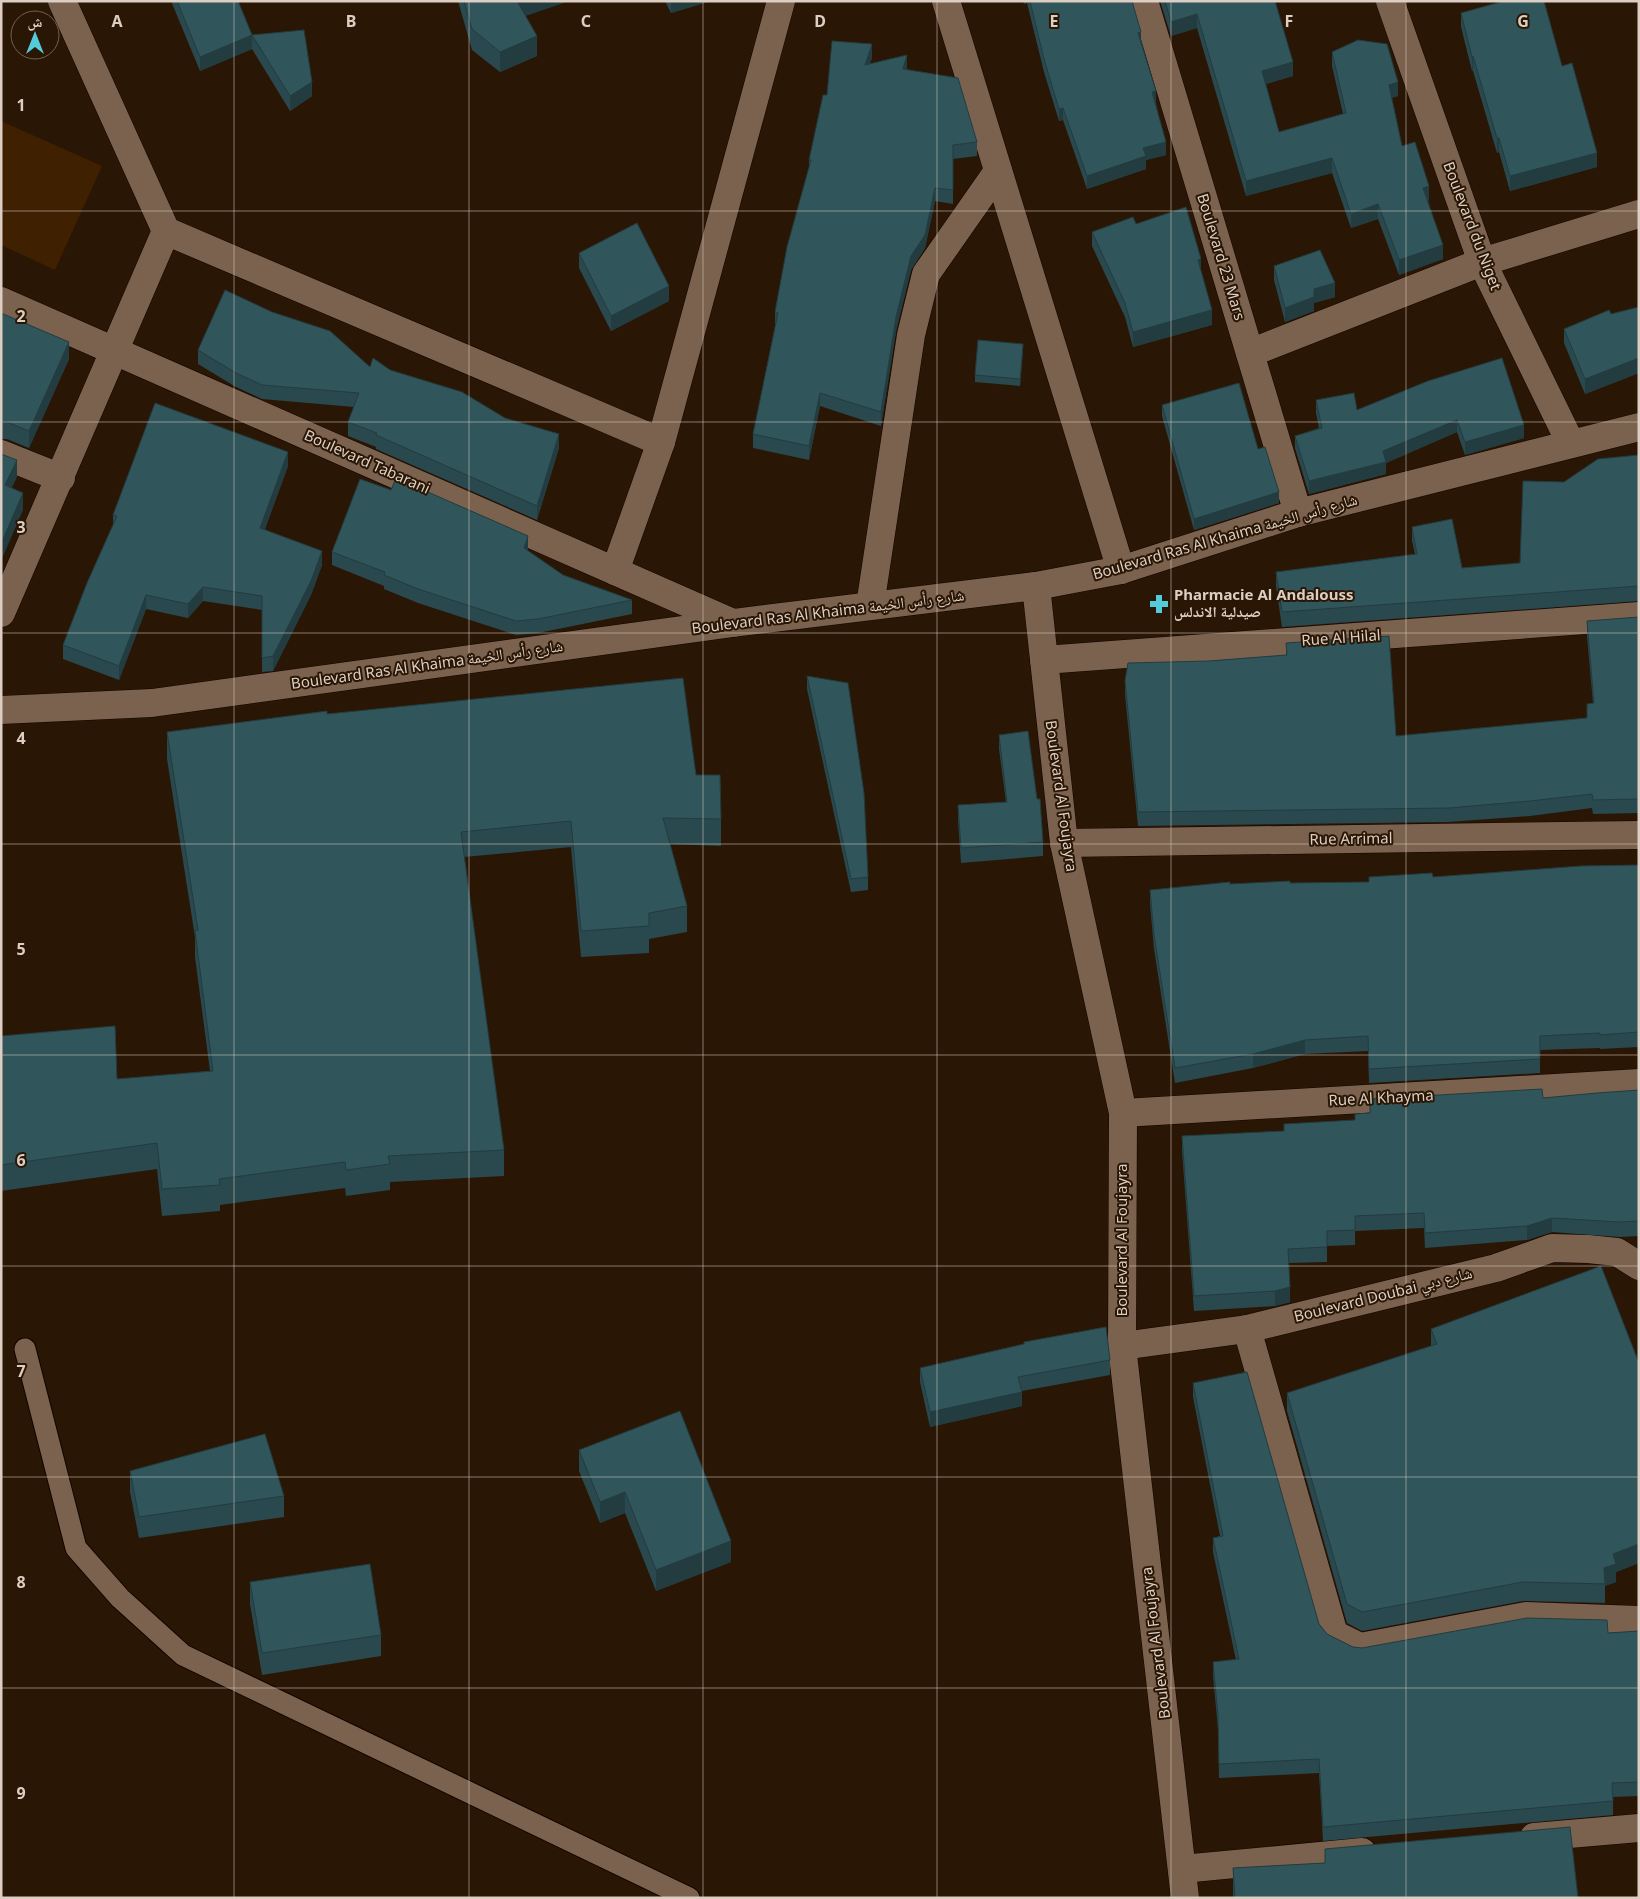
<svg xmlns="http://www.w3.org/2000/svg" width="1640" height="1899" font-family="'Noto Sans','Noto Naskh Arabic',sans-serif">
	<style>
		.green { fill: #3f2001 }
		.lines { fill: none; stroke-linecap: round; stroke-linejoin: round }
		.service-casing { stroke: #120300; stroke-width: 23 }
		.minor-casing { stroke: #120300; stroke-width: 29 }
		.service { stroke: #7a624e; stroke-width: 21 }
		.minor { stroke: #7a624e; stroke-width: 28 }
		.wall { fill: #29494e }
		.shaded-wall { fill: #223c40 }
		.building { fill: #30555b; stroke: #223c40 }
		.grid { fill: none; stroke: #dccec3; stroke-width: 1; stroke-opacity: 0.55 }
		.labels { text-anchor: middle; stroke-width: 4; stroke-linejoin: round; paint-order: stroke }
		.street-label { font-size: 15px; fill: #dccec3; stroke: #2a1604 }
		.poi-label { font-size: 15px; font-weight: bold; fill: #dccec3; stroke: #2a1604; text-anchor: start }
		.grid-label { font-size: 16px; text-anchor: middle; font-weight: bold; fill: #dccec3; stroke: #2a1604; stroke-width: 4; stroke-linejoin: round; paint-order: stroke }
	</style>
	<rect width="100%" height="100%" fill="#2a1604"/>
	<!-- green -->
	<path class="green" d="M1 121 102 166 55 270 1 245Z"/>
	<g class="lines">
		<!-- service casing -->
		<g class="service-casing">
			<path id="service" d="M25 1349 76 1548 120 1598 183 1655 689 1898"/>
		</g>
		<!-- minor casing -->
		<g class="minor-casing">
			<g id="minor">
				<path d="M62 1 166 231 661 442"/>
				<path d="M946 1 1121 570"/>
				<path d="M1144 1 1298 513"/>
				<path d="M1390 1 1482 262 1571 444"/>
				<path d="M1 301 733 623"/>
				<path d="M1250 353 1482 262 1639 214"/>
				<path d="M1 454 61 478"/>
				<path d="M615 571 661 442 781 1"/>
				<path d="M1036 586 1064 843 1123 1113 1122 1346 1185 1898"/>
				<path d="M870 606 911 335 926 274 998 171"/>
				<path d="M1 613 166 231"/>
				<path d="M1044 660 1639 616"/>
				<path d="M1 710 152 703 733 623 1036 586 1121 570 1298 513 1639 427"/>
				<path d="M1064 843 1639 835"/>
				<path d="M1123 1113 1639 1083"/>
				<path d="M1247 1329 1334 1634 1360 1647 1526 1616 1639 1620"/>
				<path d="M1122 1346 1247 1329 1496 1268 1552 1248 1588 1249 1617 1252 1639 1266"/>
				<path d="M1534 1837 1639 1828"/>
				<path d="M1182 1869 1362 1852"/>
			</g>
		</g>
		<!-- service -->
		<use href="#service" class="service"/>
		<!-- minor -->
		<use href="#minor" class="minor"/>
	</g>
	<!-- wall -->
	<g class="wall">
		<path d="M171 1H238L252 35 312 96 290 111 252 49 200 71Z"/>
		<path d="M458 1H569L525 16 537 56 500 72 472 50Z"/>
		<path d="M665 1H711L671 13Z"/>
		<path d="M1023 1H1132L1156 103 1166 155 1146 160V169L1087 189 1063 120 1059 121 1044 72 1027 3 1024 4Z"/>
		<path d="M1160 1H1275L1293 76 1266 84 1279 132 1343 114 1332 66V52L1398 96 1391 98 1402 146 1429 200 1428 201 1443 259 1399 275 1378 219 1351 228 1332 173 1246 196 1197 28 1171 36Z"/>
		<path d="M1461 13 1562 66 1597 167 1510 191 1499 152 1497 153 1473 71H1472L1461 27Z"/>
		<path d="M872 58 869 64 906 69 977 142V156L953 159V204L935 201 925 248 911 270 896 331 881 426 820 406 809 460 753 448V434L775 326V312L809 169V160L827 95Z"/>
		<path d="M1136 224 1201 270 1212 325 1133 347 1125 317 1092 246V232Z"/>
		<path d="M579 253 669 301 611 331 579 268Z"/>
		<path d="M1274 266 1335 297 1314 303V311L1285 322 1274 280Z"/>
		<path d="M1639 307V373L1585 394 1564 343V329L1611 314Z"/>
		<path d="M1 313 69 359 29 448 7 439H1Z"/>
		<path d="M198 350 390 370 505 418 559 448 537 520 376 449V447L348 436V422L354 407 262 399 236 387 198 364Z"/>
		<path d="M1023 351 1020 386 975 382V375Z"/>
		<path d="M1428 381 1524 438 1465 455 1457 432 1386 463V474L1309 494 1295 448V436L1319 428 1316 413V400L1357 410Z"/>
		<path d="M1162 405 1258 449 1279 503 1194 530 1162 416Z"/>
		<path d="M1639 455V601L1282 627 1276 586V572L1415 554 1412 541V527L1462 568 1520 563 1564 482Z"/>
		<path d="M288 466 265 529 322 565 311 595 273 671 262 672V610L203 601 188 618 146 609 119 680 63 659V645L113 526V515Z"/>
		<path d="M527 551 563 575 632 600V614L538 633 516 635 418 603 384 589V586L332 565V552Z"/>
		<path d="M1639 617V813L1593 814 1592 808 1530 816 1448 822 1138 826 1125 695V681L1209 661 1286 655V643L1396 736 1587 718V704L1593 703 1587 636V621Z"/>
		<path d="M807 676 868 877V890L851 892 807 689Z"/>
		<path d="M327 714 696 775 721 819V846L670 844 687 906V932L649 939V953L581 957 571 847 464 857 504 1150V1176L390 1182V1190L346 1196 345 1188 220 1205V1211L162 1216 157 1169 1 1191V1036L117 1079 210 1071 195 957V937L167 759V732Z"/>
		<path d="M999 735 1043 842V856L961 863 958 820V805L1006 802 999 749Z"/>
		<path d="M1639 865V1047L1600 1049V1048L1540 1050V1073L1369 1083 1368 1051 1305 1054 1253 1068 1175 1083 1154 949 1150 904V890L1230 884 1369 882 1433 877Z"/>
		<path d="M1639 1090V1236L1619 1237 1552 1232 1527 1240 1425 1248 1424 1228 1355 1231V1245L1327 1246V1262L1289 1263 1290 1302 1275 1306 1194 1311 1182 1151V1136L1284 1131 1355 1120V1114L1370 1113V1099L1543 1098Z"/>
		<path d="M1431 1329 1639 1363V1563L1616 1572V1582L1605 1586V1603L1523 1601 1362 1631 1347 1623 1287 1411V1393L1431 1346Z"/>
		<path d="M1110 1360V1375L1022 1391V1406L930 1427 920 1382V1368Z"/>
		<path d="M1193 1383 1319 1624 1327 1634 1353 1647 1362 1648 1608 1633 1639 1631V1796L1613 1797V1815L1323 1841 1319 1773 1219 1778 1218 1729 1213 1676V1662L1236 1660 1213 1552V1538L1220 1536 1193 1397Z"/>
		<path d="M579 1450 731 1562 656 1591 625 1513 600 1523 579 1471Z"/>
		<path d="M130 1471 284 1496V1517L139 1538 130 1492Z"/>
		<path d="M250 1582 381 1635V1656L262 1675 250 1604Z"/>
		<path d="M1325 1849 1578 1898H1233V1868L1325 1863Z"/>
	</g>
	<!-- shaded-wall -->
	<g class="shaded-wall">
		<path d="M515 1H569L515 19Z"/>
		<path d="M671 1H711L671 13Z"/>
		<path d="M1197 14V28L1171 36V22Z"/>
		<path d="M1141 32V45L1138 33Z"/>
		<path d="M252 35V49L200 71V57Z"/>
		<path d="M537 36V56L500 72V52Z"/>
		<path d="M872 44V58L865 79V65Z"/>
		<path d="M907 55V69L903 83V69Z"/>
		<path d="M1473 56V71H1472V57Z"/>
		<path d="M1293 62V76L1262 85V71Z"/>
		<path d="M312 82V96L290 111V96Z"/>
		<path d="M1398 82V96L1389 99V85Z"/>
		<path d="M1156 91V103L1152 92Z"/>
		<path d="M1063 108V120L1059 121V109Z"/>
		<path d="M1497 138H1499V152L1497 153Z"/>
		<path d="M1166 142V155L1146 160V169L1087 189V176L1143 148Z"/>
		<path d="M1597 153V167L1510 191V176Z"/>
		<path d="M1332 158V173L1246 196V181Z"/>
		<path d="M1429 186V200L1423 203V188Z"/>
		<path d="M935 188V201L925 248 911 270 896 331 881 426V412L896 317 911 256Z"/>
		<path d="M1378 204V219L1351 228V214Z"/>
		<path d="M1443 245V259L1399 275V260Z"/>
		<path d="M1201 259V273L1198 260Z"/>
		<path d="M1335 283V297L1314 303V311L1285 322V308L1314 289Z"/>
		<path d="M669 286V301L611 331V316Z"/>
		<path d="M1212 310V325L1133 347V332Z"/>
		<path d="M69 342V359L29 448V431Z"/>
		<path d="M1023 344V351L1020 386V379Z"/>
		<path d="M1639 358V373L1585 394V379Z"/>
		<path d="M820 393V406L809 460V446Z"/>
		<path d="M1457 420V432L1386 463V474L1309 494V481L1383 451Z"/>
		<path d="M1524 425V438L1465 455V442Z"/>
		<path d="M559 434V448L537 520V506Z"/>
		<path d="M288 452V466L260 542V528Z"/>
		<path d="M17 460V477L5 502V485Z"/>
		<path d="M1279 492V503L1194 530V519Z"/>
		<path d="M23 493V510L1 561V544Z"/>
		<path d="M528 536V550L524 562V548Z"/>
		<path d="M322 551V565L311 595 273 671V656Z"/>
		<path d="M203 587V601L188 618V604Z"/>
		<path d="M146 595V609L119 680V666Z"/>
		<path d="M1305 1040V1054L1253 1068V1054Z"/>
		<path d="M1552 1218V1232L1527 1240V1226Z"/>
		<path d="M1290 1287V1302L1275 1306V1291Z"/>
		<path d="M1022 1392V1406L930 1427V1412Z"/>
		<path d="M625 1492V1513L600 1523V1502Z"/>
		<path d="M731 1541V1562L656 1591V1570Z"/>
		<path d="M1639 1544V1563L1616 1572V1582L1605 1586 1604 1568 1613 1554Z"/>
	</g>
	<!-- building -->
	<g class="building">
		<path d="M177 1H238L252 35 200 57Z"/>
		<path d="M464 1H517L537 36 500 52 472 29Z"/>
		<path d="M1030 1H1132L1141 32 1138 33 1156 91 1152 92 1166 142 1143 148 1146 156 1087 176 1063 108 1059 109 1044 59Z"/>
		<path d="M1165 1H1275L1293 62 1262 71 1279 132 1346 113 1332 52 1358 40 1387 44 1398 82 1389 85 1402 146 1415 142 1429 186 1423 188 1443 245 1399 260 1378 204 1351 214 1332 158 1246 181 1197 14 1171 22Z"/>
		<path d="M1504 1H1544L1562 66 1572 63 1597 153 1510 176 1499 138H1497L1473 56 1472 57 1461 13Z"/>
		<path d="M304 30 312 82 290 96 252 35Z"/>
		<path d="M832 41 872 44 865 65 907 55 903 69 958 78 977 142 953 145V190L935 188 925 235 911 256 896 317 881 412 820 393 809 446 753 434 778 313 775 312 787 247 811 160H809L823 95H827Z"/>
		<path d="M1186 207 1201 259 1198 260 1212 310 1133 332 1125 303 1092 232 1133 217 1136 224Z"/>
		<path d="M637 223 669 286 611 316 579 253Z"/>
		<path d="M1320 250 1335 283 1314 289V297L1285 308 1274 266Z"/>
		<path d="M225 290 272 312 330 331 370 367 373 358 390 370 462 392 505 418 559 434 537 506 376 435 377 433 348 422 359 393 262 385 236 373 198 350Z"/>
		<path d="M1639 307V358L1585 379 1564 329 1609 310 1611 314Z"/>
		<path d="M1 313 69 342 29 431 7 422H1Z"/>
		<path d="M978 340 1023 344 1020 379 975 375Z"/>
		<path d="M1502 358 1524 425 1465 442 1457 420 1383 451 1386 462 1309 481 1295 436 1322 428 1316 400 1354 393 1357 410 1428 381Z"/>
		<path d="M1239 383 1258 449 1265 447 1279 492 1194 519 1162 405Z"/>
		<path d="M155 403 288 452 260 528 322 551 311 581 273 656 262 658V596L203 587 188 604 146 595 119 666 63 645 87 583 117 516 113 515Z"/>
		<path d="M1 454 17 460 5 485 23 493 1 544Z"/>
		<path d="M1639 455V586L1282 612 1276 572 1417 554 1412 527 1452 519 1462 568 1520 563 1523 481 1564 482 1598 459Z"/>
		<path d="M396 478 528 536 524 548 563 575 632 600 538 619 516 621 418 589 384 575 385 572 332 552 360 479 391 490Z"/>
		<path d="M1639 617V799L1593 800 1592 794 1530 801 1448 808 1138 812 1125 681 1128 663 1209 661 1287 655 1286 643 1389 636 1396 736 1587 718V704L1594 703 1587 621Z"/>
		<path d="M807 676 848 683 864 793 868 877 851 879Z"/>
		<path d="M683 678 696 775H720L721 819 663 818 687 906 649 913V926L581 931 571 821 461 832 504 1150 388 1156 390 1164 346 1170 345 1162 219 1179 220 1185 162 1189 157 1143 1 1165V1036L115 1026 117 1079 213 1071 195 931 198 930 167 732 327 711V714Z"/>
		<path d="M1028 731 1037 799H1040L1043 842 961 848 958 805 1007 802 999 735Z"/>
		<path d="M1639 865V1032L1600 1035V1033L1540 1036V1059L1369 1069 1368 1036 1305 1040 1253 1054 1175 1068 1154 935 1150 890 1230 882V884L1290 881V883L1369 882V877L1432 873 1433 877 1581 866Z"/>
		<path d="M1542 1089 1543 1098 1597 1093 1639 1090V1221L1619 1222 1552 1218 1527 1226 1425 1233 1424 1213 1355 1216V1230L1327 1231V1247L1288 1249 1290 1287 1275 1291 1194 1296 1182 1136 1284 1131V1124L1355 1120V1114L1370 1113V1099Z"/>
		<path d="M1601 1266 1639 1363V1544L1613 1554 1616 1564 1604 1568 1605 1584 1523 1582 1362 1612 1347 1604 1287 1393 1437 1344 1431 1329Z"/>
		<path d="M1106 1327 1110 1360 1018 1377 1022 1392 930 1412 920 1368 1024 1344V1342Z"/>
		<path d="M1247 1372 1319 1624 1327 1634 1353 1647 1362 1648 1527 1618 1607 1620 1608 1633 1639 1631V1782L1612 1783 1613 1801 1323 1827 1319 1759 1219 1764 1218 1715 1213 1662 1239 1659 1213 1538 1223 1536 1193 1383Z"/>
		<path d="M680 1411 731 1541 656 1570 625 1492 600 1502 579 1450Z"/>
		<path d="M265 1434 284 1496 139 1517 130 1471Z"/>
		<path d="M370 1564 381 1635 262 1653 250 1582Z"/>
		<path d="M1570 1827 1578 1898H1235L1233 1868 1325 1863V1849Z"/>
	</g>
	<!-- grid -->
	<path class="grid" d="M234 1V1898M469 1V1898M703 1V1898M937 1V1898M1171 1V1898M1406 1V1898M1 211H1639M1 422H1639M1 633H1639M1 844H1639M1 1055H1639M1 1266H1639M1 1477H1639M1 1688H1639"/>
	<!-- icons -->
	<defs>
		<g id="pharmacy-bare" transform="scale(1.5)"><path d="M-2-6h4v4h4v4h-4v4h-4v-4h-4v-4h4Z" fill="#53cbdb" stroke="#2a1604" stroke-width="2.5" paint-order="stroke"/></g>
	</defs>
	<g fill-rule="evenodd">
		<use href="#pharmacy-bare" x="1159" y="604"/>
	</g>
	<g class="labels">
		<!-- street labels -->
		<g class="street-label">
			<text transform="translate(1472 226) rotate(69)" y="5">Boulevard du Niget</text>
			<text transform="translate(1221 257) rotate(73)" y="5">Boulevard 23 Mars</text>
			<text transform="translate(367 462) rotate(24)" y="5">Boulevard Tabarani</text>
			<text transform="translate(1225 537) rotate(-16)" y="5">Boulevard Ras Al Khaima شارع رأس الخيمة</text>
			<text transform="translate(828 612) rotate(-7)" y="5">Boulevard Ras Al Khaima شارع رأس الخيمة</text>
			<text transform="translate(1341 638) rotate(-4)" y="5">Rue Al Hilal</text>
			<text transform="translate(427 665) rotate(-8)" y="5">Boulevard Ras Al Khaima شارع رأس الخيمة</text>
			<text transform="translate(1061 796) rotate(82)" y="5">Boulevard Al Foujayra</text>
			<text transform="translate(1351 839) rotate(-1)" y="5">Rue Arrimal</text>
			<text transform="translate(1381 1098) rotate(-3)" y="5">Rue Al Khayma</text>
			<text transform="translate(1122 1240) rotate(-90)" y="5">Boulevard Al Foujayra</text>
			<text transform="translate(1383 1295) rotate(-14)" y="5">Boulevard Doubai شارع دبي</text>
			<text transform="translate(1156 1643) rotate(-97)" y="5">Boulevard Al Foujayra</text>
		</g>
		<!-- poi labels -->
		<g class="poi-label">
			<text x="1174" y="600">Pharmacie Al Andalouss<tspan x="1174" dy="17">صيدلية الاندلس</tspan></text>
		</g>
	</g>
	<g class="grid-label">
		<text x="117" y="27">A</text>
		<text x="351" y="27">B</text>
		<text x="586" y="27">C</text>
		<text x="820" y="27">D</text>
		<text x="1054" y="27">E</text>
		<text x="1289" y="27">F</text>
		<text x="1523" y="27">G</text>
		<text x="21" y="111">1</text>
		<text x="21" y="322">2</text>
		<text x="21" y="533">3</text>
		<text x="21" y="744">4</text>
		<text x="21" y="955">5</text>
		<text x="21" y="1166">6</text>
		<text x="21" y="1377">7</text>
		<text x="21" y="1588">8</text>
		<text x="21" y="1799">9</text>
	</g>
	<!-- border -->
	<rect width="1640" height="1899" fill="none" stroke="#dccec3" stroke-width="5"/>
	<!-- north arrow -->
	<g transform="translate(35 35)"><circle r="24" fill="#2a1604" stroke="#716050"/>
	<path d="M0-4L9 19L0 12L-9 19Z" fill="#53cbdb"/>
	<text y="-8" font-size="14" font-weight="bold" text-anchor="middle" fill="#dccec3">ش</text>
	</g>
</svg>
